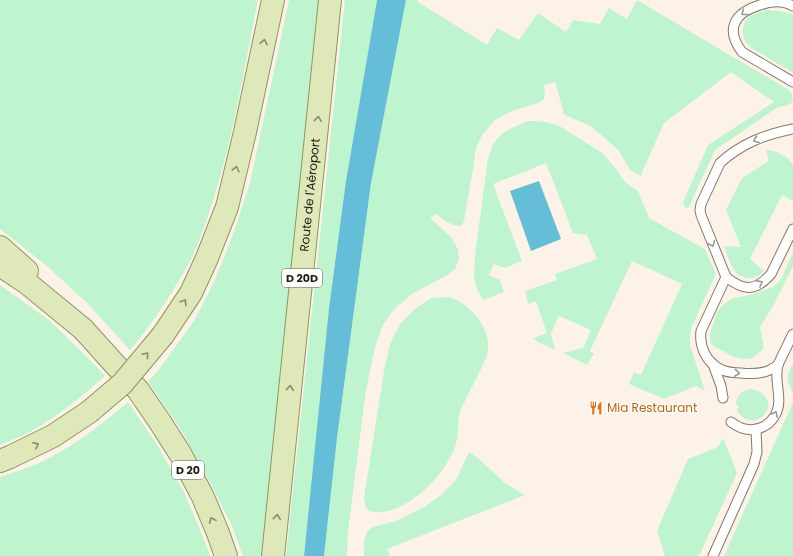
<svg xmlns="http://www.w3.org/2000/svg" width="793" height="556" font-family="Poppins,sans-serif">
	<style>
		.green { fill: #bef5cf }
		.water { fill: #64bed7 }
		.lines { fill: none; stroke-linecap: round; stroke-linejoin: round }
		.service-casing { stroke: #867766; stroke-width: 11 }
		.primary-casing { stroke: #8e9661; stroke-width: 24 }
		.service { stroke: #fff; stroke-width: 9 }
		.primary { stroke: #dfe8b9; stroke-width: 22 }
		.primary-bridge-casing { stroke: #8e9661; stroke-width: 24; stroke-linecap: butt }
		.primary-bridge { stroke: #dfe8b9; stroke-width: 22 }
		.oneway { stroke: #9b9895 }
		.oneway2 { stroke: #8a8c6f }
		.labels { text-anchor: middle; stroke-width: 3; stroke-linejoin: round; paint-order: stroke }
		.shield { fill: #fff; stroke: #645f5a; stroke-width: 1 }
		.shield-label { font-size: 11px; font-weight: bold; fill: #211b14 }
		.street-label { font-size: 12px; fill: #211b14; stroke: #fff }
		.food-label { font-size: 12px; fill: #c56008; stroke: #fff; text-anchor: start }
	</style>
	<rect width="100%" height="100%" fill="#fdf2e7"/>
	<!-- green -->
	<g class="green">
		<path d="M0 0H258C241 84 228 171 195 251 192 258 188 265 184 272 168 300 151 325 130 350L87 303 47 266 0 229Z"/>
		<path d="M289 0H320L261 556H243L232 526 210 482 180 428 148 382 160 368 194 321 214 282 234 232 250 183Z"/>
		<path d="M345 0H377L346 181 329 308 304 556H286Z"/>
		<path d="M406 0H418V2L487 45 497 28 519 40 538 13 566 32 573 20 600 24 609 8 627 19 637 0 789 90 792 95 793 101C789 106 784 106 778 107L715 150 689 207 687 208 684 206 683 202 708 145 774 102 731 72 664 123 643 170 641 176 630 170 619 151 605 138 590 126 563 114V110L555 82 543 85 545 91 544 99 538 103 514 110 495 120 482 135 476 148 473 169 464 221 462 225C453 228 443 219 436 214L430 218 451 237 458 249 459 259 455 269 447 275 412 294 394 309 383 325 375 347 366 390 348 531 347 556H324L337 438 371 183Z"/>
		<path d="M767 10 780 11 793 14V73L750 47C749 45 747 44 746 42 741 35 742 23 748 18 753 13 761 12 767 10Z"/>
		<path d="M528 121C541 121 552 122 563 128L602 153 616 169 625 182 638 191 649 218 705 249 716 274 692 326 690 336V345L705 391 696 386 664 399 629 384 634 372 641 375 682 284 632 261 590 351 594 354 587 365 563 353 583 348 591 330 559 316 551 333 555 350 536 341 534 338 547 333 536 301 528 304 525 291 557 280 555 274 597 259 587 235 573 233 546 163 493 184 522 261 505 268 494 264 489 275 500 280 504 292 483 300 476 287 474 275 475 255 488 158C490 154 491 147 494 143 502 131 516 126 528 121Z"/>
		<path d="M766 150C777 151 787 155 793 165V201L782 195 750 259 764 271C760 275 756 278 750 278 733 279 729 259 724 246L741 247 726 210 742 178 769 161Z"/>
		<path d="M793 253V266L774 304 760 327 764 346 762 350 753 358 744 359 734 357 715 347 711 344 710 339V334L717 312 724 304 733 298 750 295 773 287 780 281Z"/>
		<path d="M0 285 49 320 86 356 105 376C81 397 56 418 28 433 19 437 9 441 0 445Z"/>
		<path d="M449 297C454 299 461 302 465 305 480 318 492 334 487 355 486 360 483 364 481 369 475 382 468 394 462 407 457 417 459 428 457 439 456 446 452 454 449 459 438 481 407 510 382 512 368 513 366 511 364 498L384 371 390 344 401 323 416 308 432 298Z"/>
		<path d="M793 364V394C787 382 785 375 793 364Z"/>
		<path d="M751 389C765 390 775 405 763 416 754 424 741 420 737 410L739 406 736 404C737 395 742 390 751 389Z"/>
		<path d="M128 402 156 443 184 492 207 547 210 556H0V477C14 472 28 468 41 462 73 447 101 425 128 402Z"/>
		<path d="M793 402V556H724Z"/>
		<path d="M723 438 737 473 700 554 697 556H665L657 531 688 459 718 447Z"/>
		<path d="M469 452 479 459 505 483 525 495 387 549 390 556H364V541L367 532 372 527 396 521 424 507 440 496 456 480Z"/>
	</g>
	<!-- water -->
	<g class="water">
		<path d="M377 0H406L371 183 337 438 324 556H304L329 308 346 181Z"/>
		<path d="M539 181 561 239 531 251 510 191Z"/>
	</g>
	<g class="lines">
		<!-- service casing -->
		<g class="service-casing">
			<g id="service">
				<path d="M793 6C782 0 771 1 760 5 734 13 725 29 742 52L793 82"/>
				<path d="M726 277C744 291 755 292 771 274L793 229"/>
				<path d="M713 364 721 386 723 398"/>
				<path d="M778 365C775 367 772 369 770 370 761 374 750 374 741 373 734 373 726 372 720 369 706 362 699 346 701 331L726 277 701 215 700 210 701 204 720 163C742 143 764 135 793 129"/>
				<path d="M731 422C740 429 749 432 760 428 766 426 771 422 774 417 785 401 773 382 778 365 779 362 781 359 782 356 786 349 789 341 793 334"/>
				<path d="M713 556 754 464 757 452 756 430"/>
			</g>
		</g>
		<!-- primary casing -->
		<g class="primary-casing">
			<g id="primary">
				<path d="M0 247 27 271"/>
				<path d="M0 265 27 283 83 329 138 390 160 422 181 455 203 497 218 533 226 556"/>
				<path d="M163 335 191 293 207 258 227 207 245 132 273 0"/>
				<path d="M0 461 10 457 53 436 89 412"/>
				<path id="s1" d="M273 556 330 0"/>
			</g>
		</g>
		<!-- service -->
		<use href="#service" class="service"/>
		<!-- primary -->
		<use href="#primary" class="primary"/>
		<!-- primary-bridge casing -->
		<g class="primary-bridge-casing">
			<path id="primary-bridge" d="M89 412 122 384 163 335"/>
		</g>
		<!-- primary-bridge -->
		<use href="#primary-bridge" class="primary-bridge"/>
	</g>
	<!-- one-way arrows -->
	<defs><path id="oneway-chevron" d="M-2-3.5L2.5 0L-2 3.5" fill="none" stroke-width="1.6" stroke-linecap="round" stroke-linejoin="round"/></defs>
	<g class="oneway">
		<use href="#oneway-chevron" transform="translate(744 13) rotate(142)"/>
		<use href="#oneway-chevron" transform="translate(756 140) rotate(158)"/>
		<use href="#oneway-chevron" transform="translate(712 244) rotate(68)"/>
		<use href="#oneway-chevron" transform="translate(760 283) rotate(-29)"/>
		<use href="#oneway-chevron" transform="translate(737 373) rotate(6)"/>
		<use href="#oneway-chevron" transform="translate(775 414) rotate(-64)"/>
	</g>
	<g class="oneway2">
		<use href="#oneway-chevron" transform="translate(264 42) rotate(-78)"/>
		<use href="#oneway-chevron" transform="translate(318 119) rotate(-84)"/>
		<use href="#oneway-chevron" transform="translate(236 169) rotate(-76)"/>
		<use href="#oneway-chevron" transform="translate(184 302) rotate(-57)"/>
		<use href="#oneway-chevron" transform="translate(146 355) rotate(-50)"/>
		<use href="#oneway-chevron" transform="translate(290 388) rotate(-84)"/>
		<use href="#oneway-chevron" transform="translate(36 445) rotate(-26)"/>
		<use href="#oneway-chevron" transform="translate(277 517) rotate(-84)"/>
		<use href="#oneway-chevron" transform="translate(212 520) rotate(-114)"/>
	</g>
	<!-- icons -->
	<defs>
		<g id="restaurant-bare" transform="scale(1.08)"><path d="M-5-6h1v4h1v-4h1v4h1v-4h1v5L-1.5 .5V6h-2V.5L-5-1ZM5-6V6H3V1.5H1.5Q1.5-4 5-6Z" fill="#e8710a" stroke="#fff" stroke-width="2.5" paint-order="stroke"/></g>
	</defs>
	<g fill-rule="evenodd">
		<use href="#restaurant-bare" x="596" y="408"/>
	</g>
	<g class="labels">
		<!-- shield labels -->
		<g class="shield">
			<rect x="282" y="269" width="40" height="18" rx="3"/>
			<rect x="172" y="461" width="32" height="18" rx="3"/>
		</g>
		<g class="shield-label">
			<text x="302" y="282">D 20D</text>
			<text x="188" y="474">D 20</text>
		</g>
		<!-- street labels -->
		<g class="street-label">
			<text dy="4" stroke="none"><textPath href="#s1" startOffset="363">Route de l'Aéroport</textPath></text>
		</g>
		<!-- food labels -->
		<g class="food-label">
			<text x="607" y="412">Mia Restaurant</text>
		</g>
	</g>
</svg>
